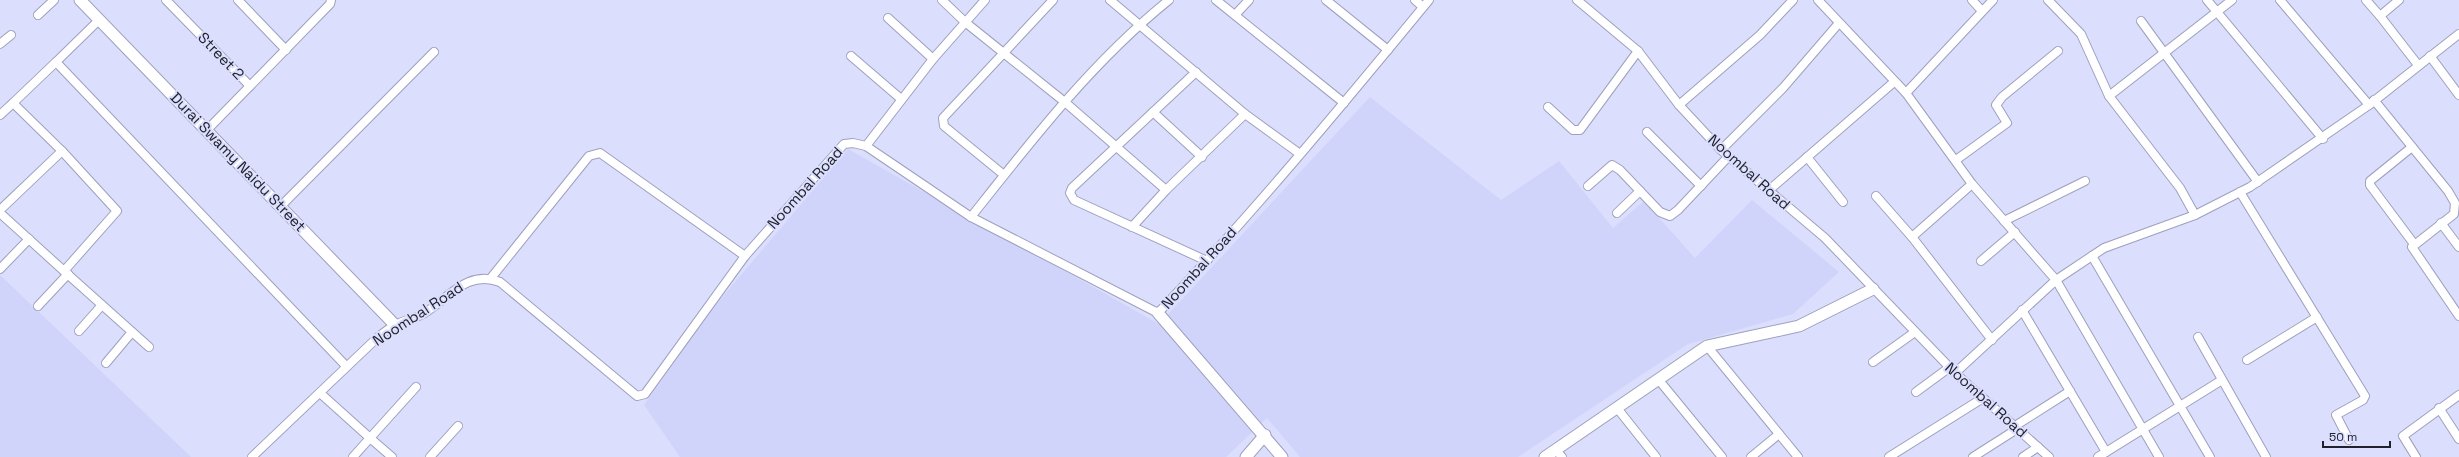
<svg xmlns="http://www.w3.org/2000/svg" width="2459" height="457" font-family="'Space Grotesk',sans-serif">
	<style>
		.built { fill: #d1d4fa }
		.lines { fill: none; stroke-linecap: round; stroke-linejoin: round }
		.street-casing { stroke: #9ea0bd; stroke-width: 10 }
		.secondary-casing { stroke: #9ea0bd; stroke-width: 13 }
		.street { stroke: #fff; stroke-width: 8 }
		.secondary { stroke: #fff; stroke-width: 11 }
		.labels { text-anchor: middle; stroke-width: 4; stroke-linejoin: round; paint-order: stroke }
		.street-label { font-size: 15px; fill: #20212c; stroke: #dbdefd }
	</style>
	<rect width="100%" height="100%" fill="#dbdefd"/>
	<!-- built -->
	<g class="built">
		<path d="M1370 97 1501 200 1559 161 1613 228 1644 201 1695 258 1752 200 1839 272 1793 314 1688 344 1518 457H1300L1267 418 1226 457H680L644 405 713 308 848 149 1159 324Z"/>
		<path d="M0 275 191 457H0Z"/>
	</g>
	<g class="lines">
		<!-- street casing -->
		<g class="street-casing">
			<g id="street">
				<path d="M166 0 250 86 207 130"/>
				<path d="M238 0 286 50"/>
				<path d="M942 0 965 22 1066 103 1166 190"/>
				<path d="M1110 0 1245 114 1300 154"/>
				<path d="M1216 0 1344 103"/>
				<path d="M1326 0 1388 50"/>
				<path d="M1415 0 1423 7"/>
				<path d="M1577 0 1638 51 1679 105 1721 150 1825 238 1955 373 2049 457"/>
				<path d="M1818 0 1906 93 1972 184 2056 280 2159 457"/>
				<path d="M1972 0 1982 11"/>
				<path d="M2048 0 2081 34 2109 96 2180 188 2195 215"/>
				<path d="M2207 0 2323 139"/>
				<path d="M2280 0 2369 105"/>
				<path d="M2366 0 2380 16 2399 0"/>
				<path d="M38 15 54 0"/>
				<path d="M1235 15 1249 0"/>
				<path d="M2380 16 2418 65"/>
				<path d="M888 18 933 59"/>
				<path d="M99 20 56 62 346 366"/>
				<path d="M2141 21 2258 182"/>
				<path d="M0 44 11 35"/>
				<path d="M851 56 901 99"/>
				<path d="M2430 56 2459 95"/>
				<path d="M1196 72 1072 188 1070 193 1074 200 1207 261"/>
				<path d="M250 86 330 4 331 0"/>
				<path d="M1906 93 1993 0"/>
				<path d="M2109 96 2232 0"/>
				<path d="M2374 100 2448 191 2455 203 2454 214 2412 247 2459 316"/>
				<path d="M1679 105 1760 35 1793 0"/>
				<path d="M1548 107 1573 130H1580L1638 51"/>
				<path d="M1153 112 1202 157"/>
				<path d="M0 115 13 103"/>
				<path d="M1647 132 1701 186"/>
				<path d="M866 146 933 59 985 0"/>
				<path d="M2412 147 2370 181V185L2414 244"/>
				<path d="M1721 150 1783 88 1839 23"/>
				<path d="M1807 157 1843 202"/>
				<path d="M1956 160 2007 123 1996 105 2002 97 2058 51"/>
				<path d="M1004 175 944 126 943 118 1053 0"/>
				<path d="M1588 186 1612 165 1620 170 1660 212 1670 216 1678 210 1728 157"/>
				<path d="M1768 191 1894 82"/>
				<path d="M2240 192 2365 396 2363 400 2336 415 2349 440"/>
				<path d="M1876 196 1912 237 1992 340"/>
				<path d="M280 207 434 52"/>
				<path d="M0 210 62 151"/>
				<path d="M0 213 64 271 117 211 62 151 13 103 56 62"/>
				<path d="M1617 213 1640 191"/>
				<path d="M971 217C1031 141 1093 61 1169 0"/>
				<path d="M2004 221 2085 181"/>
				<path d="M2441 223 2459 247"/>
				<path d="M1132 227 1166 190 1245 114"/>
				<path d="M1912 237 1972 184"/>
				<path d="M2092 256 2210 457"/>
				<path d="M1981 261 2015 232"/>
				<path d="M0 269 29 239"/>
				<path d="M64 271 149 347"/>
				<path d="M491 278 589 156 600 153 745 256"/>
				<path d="M38 306 68 274"/>
				<path d="M2022 310 2106 452"/>
				<path d="M79 331 102 305"/>
				<path d="M2198 337 2266 457"/>
				<path d="M1707 346 1798 457"/>
				<path d="M2247 360 2317 317"/>
				<path d="M1873 362 1915 332"/>
				<path d="M106 363 132 332"/>
				<path d="M1955 373 2056 280 2104 248 2195 215 2250 187 2369 105 2459 34"/>
				<path d="M1658 379 1722 457"/>
				<path d="M1916 392 1950 367"/>
				<path d="M320 393 370 438 353 457"/>
				<path d="M1617 408 1656 457"/>
				<path d="M2439 408 2459 439"/>
				<path d="M2015 426 2070 391"/>
				<path d="M1556 450 1562 457"/>
				<path d="M252 457 377 338C382 334 388 329 394 326 403 320 414 319 423 314 448 299 467 269 500 282L637 396 645 394 745 256 844 144 853 143 866 146 971 217 1158 313C1253 213 1341 107 1429 0"/>
				<path d="M392 457 370 438 416 387"/>
				<path d="M430 457 458 426"/>
				<path d="M1751 457 1779 434"/>
				<path d="M1889 457 1983 398"/>
				<path d="M1973 457 2017 429"/>
				<path d="M2023 457 2038 447"/>
				<path d="M2098 457 2222 380"/>
				<path d="M2416 457 2403 436 2459 395"/>
			</g>
		</g>
		<!-- secondary casing -->
		<g class="secondary-casing">
			<g id="secondary">
				<path d="M80 0 395 325"/>
				<path d="M1158 313 1282 457"/>
				<path d="M1246 457 1265 435"/>
				<path d="M1545 457 1707 346 1799 326 1873 289"/>
			</g>
		</g>
		<!-- street -->
		<use href="#street" class="street"/>
		<!-- secondary -->
		<use href="#secondary" class="secondary"/>
	</g>
	<g class="labels">
		<!-- street labels -->
		<g class="street-label">
			<text transform="translate(221 56) rotate(46)" y="5">Street 2</text>
			<text transform="translate(238 162) rotate(46)" y="5">Durai Swamy Naidu Street</text>
			<text transform="translate(1749 172) rotate(42)" y="5">Noombal Road</text>
			<text transform="translate(805 188) rotate(-48)" y="5">Noombal Road</text>
			<text transform="translate(1199 268) rotate(-48)" y="5">Noombal Road</text>
			<text transform="translate(418 314) rotate(-33)" y="5">Noombal Road</text>
			<text transform="translate(1986 400) rotate(42)" y="5">Noombal Road</text>
		</g>
	</g>
	<!-- scale -->
	<path d="M2323 441v6h67v-6" fill="none" stroke="#20212c" stroke-width="2"/>
	<text x="2329" y="441" font-size="12" fill="#20212c" stroke="#dbdefd" stroke-width="3" paint-order="stroke">50 m</text>
</svg>
